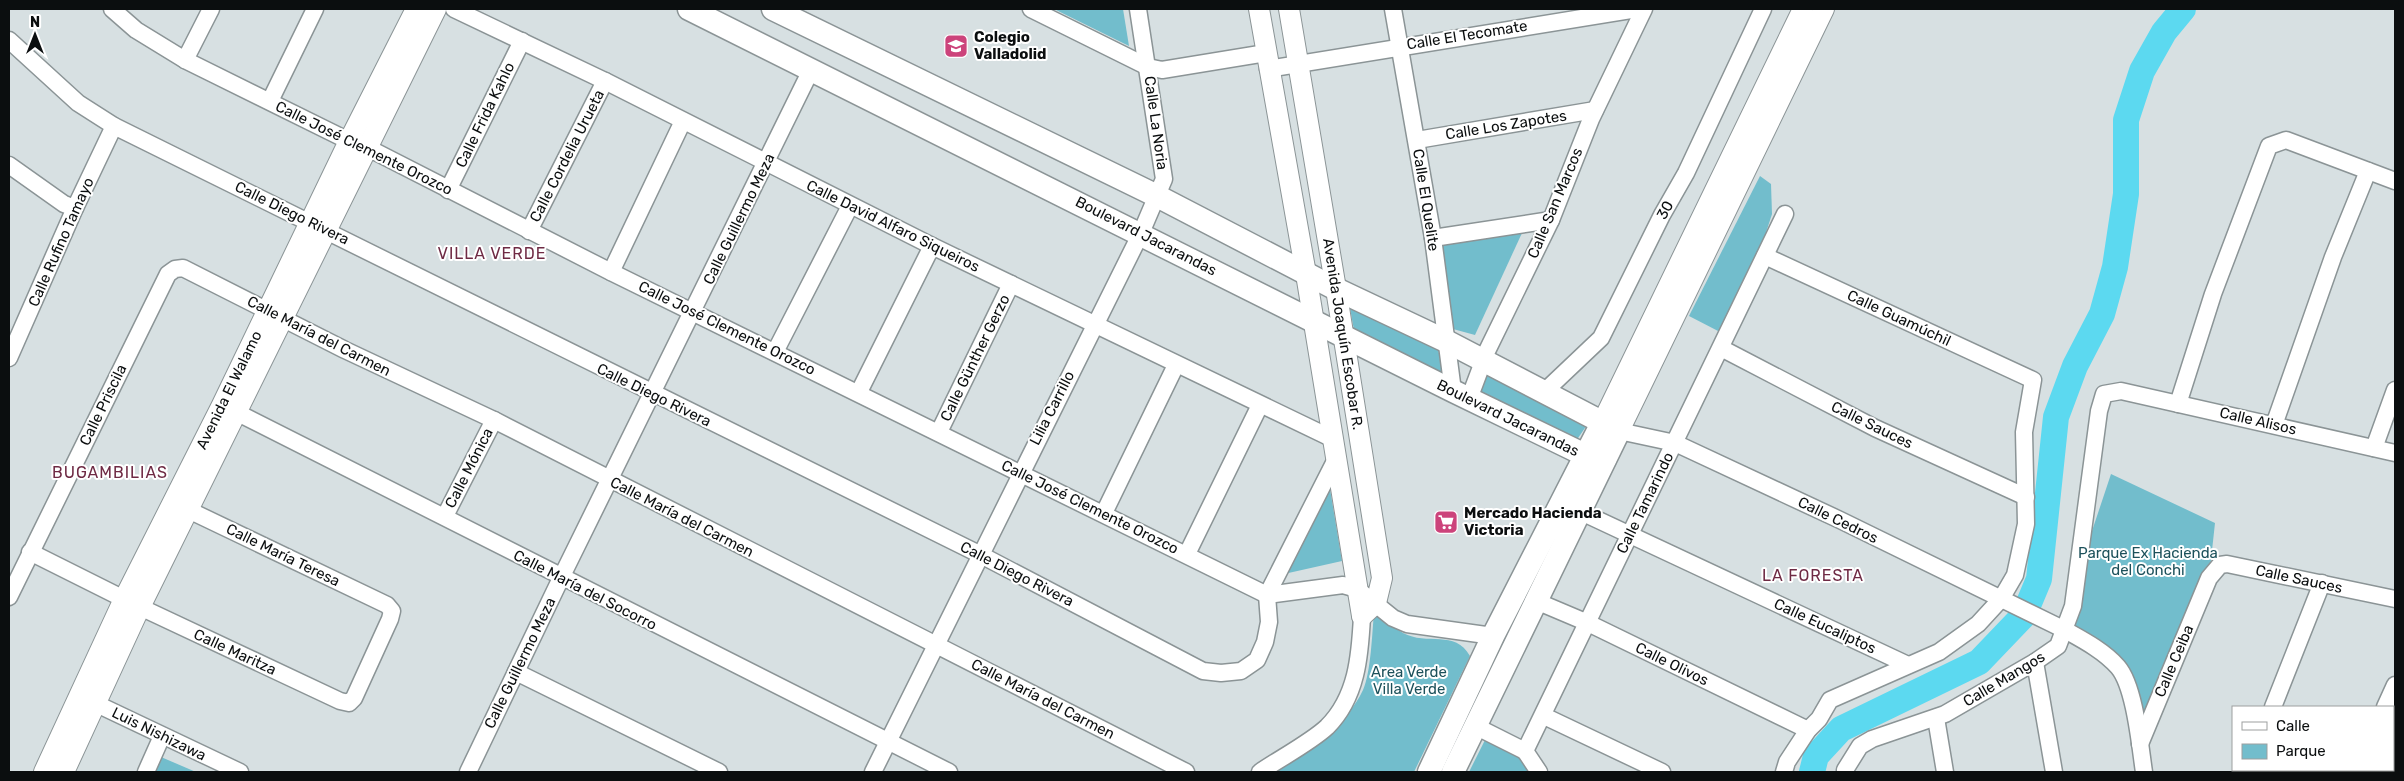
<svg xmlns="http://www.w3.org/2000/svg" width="2404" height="781" font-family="Rubik,sans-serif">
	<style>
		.green { fill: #72bdcc }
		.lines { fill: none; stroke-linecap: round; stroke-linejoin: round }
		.river { stroke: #5cd9f0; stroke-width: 26 }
		.minor-casing { stroke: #8b9496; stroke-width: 19 }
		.tertiary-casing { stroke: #8b9496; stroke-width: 22 }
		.secondary-casing { stroke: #8b9496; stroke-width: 25 }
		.minor { stroke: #fff; stroke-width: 16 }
		.tertiary { stroke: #fff; stroke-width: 20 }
		.secondary { stroke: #fff; stroke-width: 22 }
		.labels { text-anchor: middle; stroke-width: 4; stroke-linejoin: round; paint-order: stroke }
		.street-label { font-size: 15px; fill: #0b0e0f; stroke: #fff }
		.poi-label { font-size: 15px; font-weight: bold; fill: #0b0e0f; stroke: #fff; text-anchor: start }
		.park-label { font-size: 15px; fill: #1c515b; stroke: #fff }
		.neighbourhood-label { font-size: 16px; letter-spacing: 1px; fill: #6e2a44; stroke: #fff }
	</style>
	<rect width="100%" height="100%" fill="#d7e0e2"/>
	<!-- green -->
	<g class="green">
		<path d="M1054 9H1123L1129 46Z"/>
		<path d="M1760 176 1771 184 1772 214 1761 248 1720 332 1689 316Z"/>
		<path d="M1522 233 1475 335 1453 329 1442 245Z"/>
		<path d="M1349 303 1438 348 1443 377 1354 330Z"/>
		<path d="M1486 371 1587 425 1576 441 1480 393Z"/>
		<path d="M1326 465 1342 561 1275 576Z"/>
		<path d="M2111 474 2215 523 2209 578 2140 744 2125 678 2066 626 2078 573Z"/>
		<path d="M1374 613C1384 619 1393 627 1403 633 1427 646 1455 629 1470 656L1414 772H1273C1306 749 1345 728 1363 690 1371 672 1372 634 1374 613Z"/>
		<path d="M1485 740 1521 755 1531 772H1469Z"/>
		<path d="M161 757 196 772H154Z"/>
	</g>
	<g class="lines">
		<!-- river -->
		<path class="river" d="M1812 772 1816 756 1841 729 1979 662 2024 615 2039 579 2056 417 2075 366 2102 314 2115 267 2126 194V120L2142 71 2164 32 2183 9"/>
		<!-- minor casing -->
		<g class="minor-casing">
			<g id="minor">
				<path d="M112 9 136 30 185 60 349 141 368 148 611 272 1267 595 1343 585 1357 589 1393 618 1407 624 1493 636"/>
				<path d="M454 9 605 81 932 246 1333 439"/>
				<path d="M1031 9 1148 67 1162 70 1266 53"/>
				<path d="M1393 9 1433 238 1453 391"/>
				<path d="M9 40 78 103 114 126 979 554 1203 671 1221 673 1241 671 1257 660 1265 642 1269 622 1267 595 1336 459"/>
				<path d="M185 60 211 9"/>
				<path d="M1268 69 1637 9"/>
				<path d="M270 101 315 9"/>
				<path d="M1417 140 1595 110"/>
				<path d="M9 165 64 204 75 208"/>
				<path d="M448 190 522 41"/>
				<path d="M529 231 605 81"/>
				<path d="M1433 238 1551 220"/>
				<path d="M1765 256 2033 380 2024 432 2026 524 2015 575 2001 599 1978 624 1939 652 1830 700 1819 719 1808 730 1787 762 1784 772"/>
				<path d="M611 272 683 121"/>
				<path d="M1721 348 1875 428 2026 497"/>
				<path d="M775 352 850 206"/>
				<path d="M9 358 75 208 114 126"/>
				<path d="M859 392 932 246"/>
				<path d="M1543 393 1601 338 1662 215 1686 173 1763 9"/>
				<path d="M1469 399 1487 351 1551 220 1591 119 1644 9"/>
				<path d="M2178 404 2213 294 2269 146 2286 140 2395 181"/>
				<path d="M226 407 949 772"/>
				<path d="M2274 425 2333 257 2368 171"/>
				<path d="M1619 431 1675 443 1840 520 2065 630C2083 640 2104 651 2118 667 2135 687 2140 746 2144 772"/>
				<path d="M939 432 1011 284"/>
				<path d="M2374 448 2395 390"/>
				<path d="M1579 511 1908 665"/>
				<path d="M1104 513 1176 365"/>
				<path d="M445 516 494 420"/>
				<path d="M30 552 140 607 340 701 349 703 354 698 390 619 392 611 387 605 178 505"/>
				<path d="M1187 554 1260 405"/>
				<path d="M9 597 168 274 175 269 183 268 345 350 494 420 1186 772"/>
				<path d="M1536 601 1588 623 1808 730"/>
				<path d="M2035 662 2054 772"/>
				<path d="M516 672 719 772"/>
				<path d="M84 698 240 772"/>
				<path d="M2273 707 2322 583"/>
				<path d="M2385 707 2395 685"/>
				<path d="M1544 716 1662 772"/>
				<path d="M1936 718 1945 772"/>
				<path d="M1475 726 1525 751"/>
				<path d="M2140 744 2209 578 2220 565 2227 564 2395 599"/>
				<path d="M1525 751 1785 214"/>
				<path d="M1525 751 1539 772"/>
				<path d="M2393 766 2395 767"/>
				<path d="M146 772 162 736"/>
				<path d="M468 772 561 578 811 70"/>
				<path d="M873 772 1141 233 1164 179 1138 9"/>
				<path d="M1260 772C1279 759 1311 742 1327 727 1357 697 1360 656 1362 616"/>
				<path d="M1845 772V770L1860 746 1872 739 1945 714 2035 662 2058 646 2073 606 2099 411 2104 394 2121 391 2395 453"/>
				<path d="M2249 772 2250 770"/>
				<path d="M2356 772 2357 770"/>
			</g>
		</g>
		<!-- tertiary casing -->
		<g class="tertiary-casing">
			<g id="tertiary">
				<path d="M1259 9 1306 274 1362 616"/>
				<path d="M1289 9 1336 289 1382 578 1376 603 1362 616"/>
				<path d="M1602 423 1803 9"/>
				<path d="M1619 431 1824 9"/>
				<path d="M44 772 124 599 222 405 349 141 416 9"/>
				<path d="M64 772 140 607 436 9"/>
			</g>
		</g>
		<!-- secondary casing -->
		<g class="secondary-casing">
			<g id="secondary">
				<path d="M689 9 1453 391 1587 456 1605 459"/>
				<path d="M773 9 1157 196 1336 289 1446 341 1619 431 1453 772"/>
				<path d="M1429 772 1493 636 1602 423"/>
			</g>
		</g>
		<!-- minor -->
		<use href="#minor" class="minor"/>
		<!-- tertiary -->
		<use href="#tertiary" class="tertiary"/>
		<!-- secondary -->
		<use href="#secondary" class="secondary"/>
	</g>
	<!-- icons -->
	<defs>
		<g id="school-square" transform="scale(1.25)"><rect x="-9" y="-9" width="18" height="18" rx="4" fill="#cc437b" stroke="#fff"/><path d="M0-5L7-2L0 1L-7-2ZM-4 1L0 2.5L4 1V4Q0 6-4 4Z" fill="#fff"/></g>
		<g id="supermarket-square" transform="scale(1.25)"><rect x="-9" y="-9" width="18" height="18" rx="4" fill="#cc437b" stroke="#fff"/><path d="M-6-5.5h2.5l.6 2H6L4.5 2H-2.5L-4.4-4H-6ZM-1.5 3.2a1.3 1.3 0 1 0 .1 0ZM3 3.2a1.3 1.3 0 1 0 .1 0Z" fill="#fff"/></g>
	</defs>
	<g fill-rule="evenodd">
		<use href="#school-square" x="956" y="46"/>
		<use href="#supermarket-square" x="1446" y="522"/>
	</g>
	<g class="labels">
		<!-- street labels -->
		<g class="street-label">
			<text transform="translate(1467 35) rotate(-9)" y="5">Calle El Tecomate</text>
			<text transform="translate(485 115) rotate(-64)" y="5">Calle Frida Kahlo</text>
			<text transform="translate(1156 123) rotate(82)" y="5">Calle La Noria</text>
			<text transform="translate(1506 125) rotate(-9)" y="5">Calle Los Zapotes</text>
			<text transform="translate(364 148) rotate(26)" y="5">Calle José Clemente Orozco</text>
			<text transform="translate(567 156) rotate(-63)" y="5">Calle Cordelia Urueta</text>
			<text transform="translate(1426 200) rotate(81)" y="5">Calle El Quelite</text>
			<text transform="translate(1555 203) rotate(-67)" y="5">Calle San Marcos</text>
			<text transform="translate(1665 210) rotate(-61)" y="5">30</text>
			<text transform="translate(292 213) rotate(26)" y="5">Calle Diego Rivera</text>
			<text transform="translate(739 219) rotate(-64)" y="5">Calle Guillermo Meza</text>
			<text transform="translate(893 226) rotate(26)" y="5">Calle David Alfaro Siqueiros</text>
			<text transform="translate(1146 236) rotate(27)" y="5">Boulevard Jacarandas</text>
			<text transform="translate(61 242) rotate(-66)" y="5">Calle Rufino Tamayo</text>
			<text transform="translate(1899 318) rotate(25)" y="5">Calle Guamúchil</text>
			<text transform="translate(727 328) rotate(26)" y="5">Calle José Clemente Orozco</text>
			<text transform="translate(1343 334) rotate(81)" y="5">Avenida Joaquín Escobar R.</text>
			<text transform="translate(319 336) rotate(27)" y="5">Calle María del Carmen</text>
			<text transform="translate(975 358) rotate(-64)" y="5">Calle Günther Gerzo</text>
			<text transform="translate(229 390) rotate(-64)" y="5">Avenida El Walamo</text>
			<text transform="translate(654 395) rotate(26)" y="5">Calle Diego Rivera</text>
			<text transform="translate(103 405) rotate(-64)" y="5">Calle Priscila</text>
			<text transform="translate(1052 408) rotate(-63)" y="5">Lilia Carrillo</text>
			<text transform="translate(1508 418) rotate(26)" y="5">Boulevard Jacarandas</text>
			<text transform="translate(2258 421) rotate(13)" y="5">Calle Alisos</text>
			<text transform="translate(1872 425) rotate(26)" y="5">Calle Sauces</text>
			<text transform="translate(469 468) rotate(-63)" y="5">Calle Mónica</text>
			<text transform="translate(1645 503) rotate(-64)" y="5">Calle Tamarindo</text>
			<text transform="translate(1090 507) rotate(26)" y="5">Calle José Clemente Orozco</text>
			<text transform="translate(682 517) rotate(27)" y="5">Calle María del Carmen</text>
			<text transform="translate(1838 520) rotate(26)" y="5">Calle Cedros</text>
			<text transform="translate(283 555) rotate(26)" y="5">Calle María Teresa</text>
			<text transform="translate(1017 574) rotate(27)" y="5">Calle Diego Rivera</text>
			<text transform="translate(2299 579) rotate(12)" y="5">Calle Sauces</text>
			<text transform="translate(585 590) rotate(27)" y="5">Calle María del Socorro</text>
			<text transform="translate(1825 626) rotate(25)" y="5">Calle Eucaliptos</text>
			<text transform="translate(235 652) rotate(25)" y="5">Calle Maritza</text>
			<text transform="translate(2174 661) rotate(-67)" y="5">Calle Ceiba</text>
			<text transform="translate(520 663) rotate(-64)" y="5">Calle Guillermo Meza</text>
			<text transform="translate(1672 664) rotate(26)" y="5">Calle Olivos</text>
			<text transform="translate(2004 679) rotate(-31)" y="5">Calle Mangos</text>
			<text transform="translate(1043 699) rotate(27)" y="5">Calle María del Carmen</text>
			<text transform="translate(159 734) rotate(26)" y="5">Luis Nishizawa</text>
		</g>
		<!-- poi labels -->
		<g class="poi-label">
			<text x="974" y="42">Colegio<tspan x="974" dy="17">Valladolid</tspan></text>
			<text x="1464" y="518">Mercado Hacienda<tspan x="1464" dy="17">Victoria</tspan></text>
		</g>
		<!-- park labels -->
		<g class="park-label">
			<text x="2148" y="558">Parque Ex Hacienda<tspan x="2148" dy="17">del Conchi</tspan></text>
			<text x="1409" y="677">Area Verde<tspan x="1409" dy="17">Villa Verde</tspan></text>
		</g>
		<!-- neighbourhood labels -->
		<g class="neighbourhood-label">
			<text x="492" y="259">VILLA VERDE</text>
			<text x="110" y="478">BUGAMBILIAS</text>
			<text x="1813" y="581">LA FORESTA</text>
		</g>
	</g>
	<!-- border -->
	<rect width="2404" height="781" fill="none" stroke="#0b0e0f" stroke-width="20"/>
	<!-- legend -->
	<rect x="2232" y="706" width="162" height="65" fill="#ffffff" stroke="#9d9f9f"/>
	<rect x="2242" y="722" width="25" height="8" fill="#ffffff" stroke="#9d9f9f"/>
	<text x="2276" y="731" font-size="15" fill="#0b0e0f">Calle</text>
	<rect x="2242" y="744" width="25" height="15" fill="#72bdcc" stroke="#9d9f9f"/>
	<text x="2276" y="756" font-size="15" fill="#0b0e0f">Parque</text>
	<!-- north arrow -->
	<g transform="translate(35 35)" stroke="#ffffff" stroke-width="4" paint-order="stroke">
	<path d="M0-4L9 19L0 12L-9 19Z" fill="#0b0e0f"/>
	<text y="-8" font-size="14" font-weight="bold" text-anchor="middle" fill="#0b0e0f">N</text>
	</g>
</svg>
